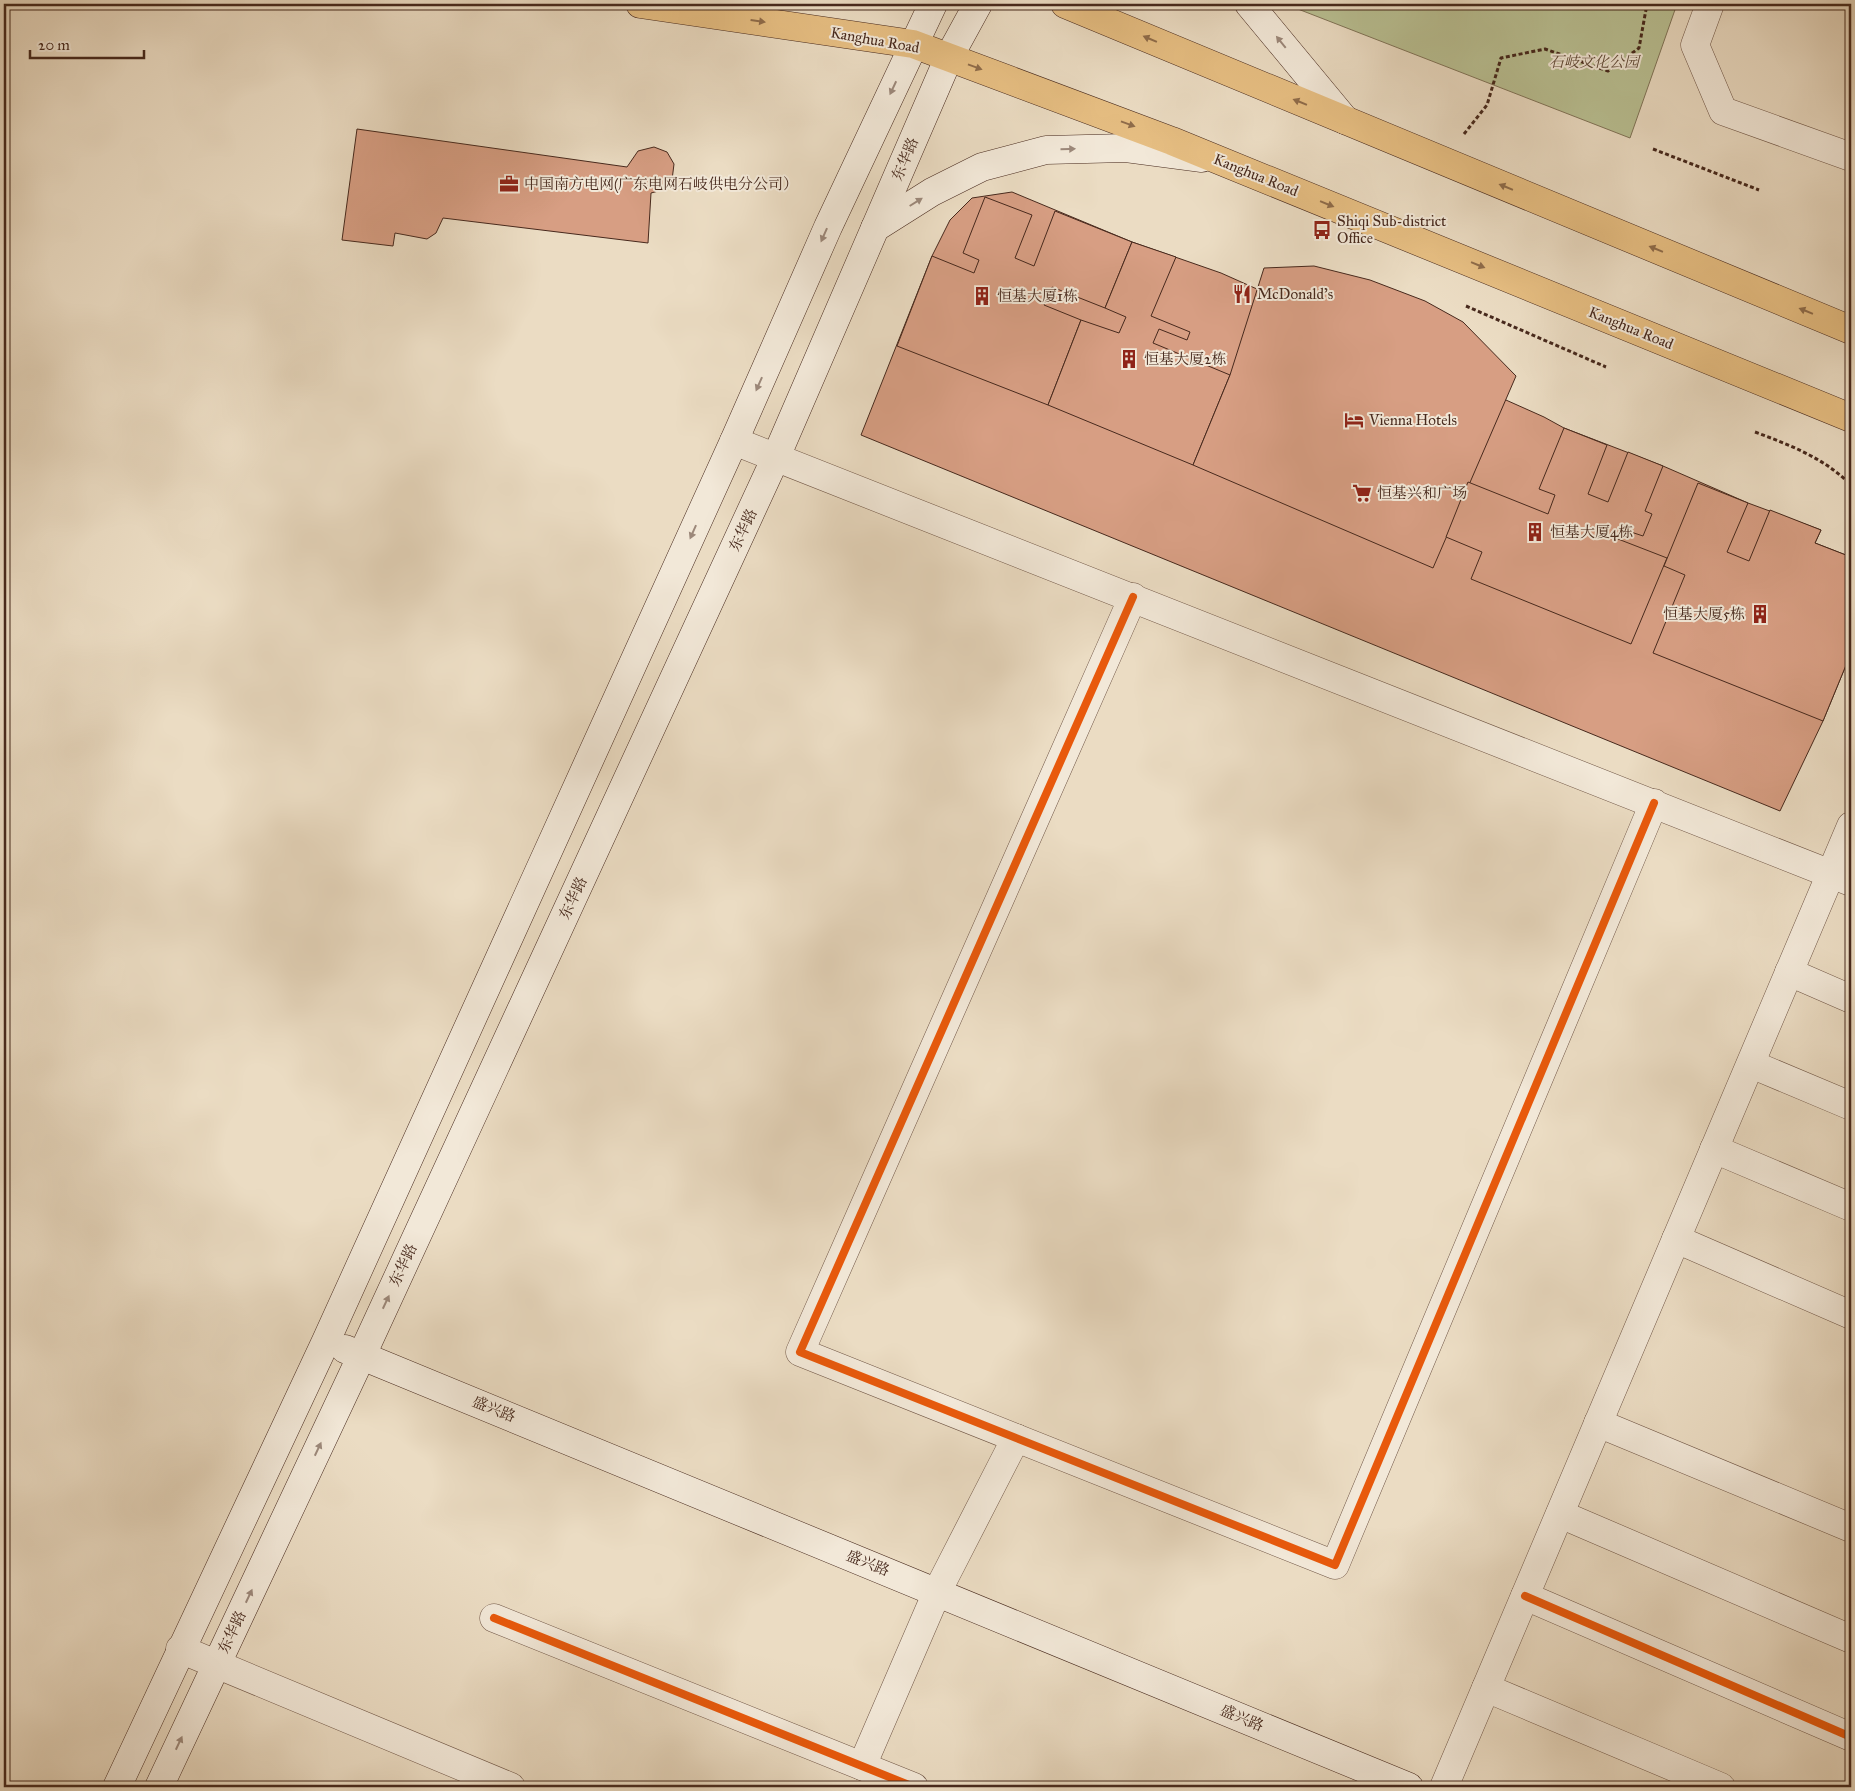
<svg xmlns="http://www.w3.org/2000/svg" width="1855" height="1791" font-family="'IM FELL Great Primer','Noto Serif SC',serif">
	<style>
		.green { fill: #b9c093; stroke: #807458 }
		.building { fill: #d79e83; stroke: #47291d }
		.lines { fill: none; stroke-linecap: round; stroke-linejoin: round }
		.street-casing { stroke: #705646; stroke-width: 29 }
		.secondary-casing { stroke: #47291d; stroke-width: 29 }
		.primary-casing { stroke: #47291d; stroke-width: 29 }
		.path { stroke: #47291d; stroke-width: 3; stroke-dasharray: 4 2.5; stroke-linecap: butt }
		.street { stroke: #f2e8d8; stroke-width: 28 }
		.secondary { stroke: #f2e8d8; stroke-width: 28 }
		.primary { stroke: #e6be82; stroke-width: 28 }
		.cycleway-casing { stroke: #f2e8d8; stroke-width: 11 }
		.cycleway { stroke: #e8590c; stroke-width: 8 }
		.oneway { fill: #8f6c4a }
		.oneway2 { fill: #9c887a }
		.labels { text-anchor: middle; stroke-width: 4; stroke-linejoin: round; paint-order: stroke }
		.street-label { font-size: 15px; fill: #47291d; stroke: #f2e8d8 }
		.park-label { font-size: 15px; font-style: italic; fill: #5e4735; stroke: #f2e8d8 }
		.poi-label { font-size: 15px; fill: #47291d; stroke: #f2e8d8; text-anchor: start }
	</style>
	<rect width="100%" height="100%" fill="#ebdcc3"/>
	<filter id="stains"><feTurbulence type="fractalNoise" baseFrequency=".004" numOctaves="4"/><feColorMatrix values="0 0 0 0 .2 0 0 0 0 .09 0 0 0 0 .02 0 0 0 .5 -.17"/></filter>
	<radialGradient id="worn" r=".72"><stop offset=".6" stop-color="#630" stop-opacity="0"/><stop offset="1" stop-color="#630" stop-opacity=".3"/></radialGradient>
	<!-- green -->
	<path class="green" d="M1285 4H1677L1630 138Z"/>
	<!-- building -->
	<g class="building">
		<path d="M357 129 627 167 638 151 654 147 667 152 674 164 672 180 666 189 651 193 648 243 443 218 436 233 427 239 395 233 393 246 342 240Z"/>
		<path d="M1012 192 1132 242 1221 273 1544 417 1564 428 1663 466 1748 503 1821 530 1815 543 1851 557V653L1823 721 1780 811 861 435 932 256 950 220 972 198Z"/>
		<path d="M985 197 1032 215 1015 258 1034 266 1055 211 1132 242 1105 308 1052 287 1044 305 1081 320 1048 405 897 346 932 256 974 273 979 260 963 253Z"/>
		<path d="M1132 242 1176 257 1151 316 1190 332 1187 340 1159 329 1153 343 1230 375 1193 465 1048 405 1081 320 1119 333 1126 317 1105 308Z"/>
		<path d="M1314 266 1370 280 1425 301 1463 322 1516 376 1433 568 1193 465 1230 375 1264 268Z"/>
		<path d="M1564 428 1607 445 1588 494 1608 502 1628 452 1663 466 1645 511 1652 514 1643 536 1622 529 1618 539 1667 558 1631 644 1471 579 1482 552 1446 537 1468 482 1548 514 1555 495 1539 489Z"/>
		<path d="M1698 483 1748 503 1727 552 1749 561 1770 510 1821 530 1815 543 1851 557V653L1823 721 1653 653 1685 575 1664 566Z"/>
	</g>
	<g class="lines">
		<!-- street casing -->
		<g class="street-casing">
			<g id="street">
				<path d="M1710 4 1695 45 1723 111 1851 157"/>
				<path d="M734 441 1851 882"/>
				<path d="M1133 597 800 1352 1335 1565 1654 803"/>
				<path d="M1789 972 1851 999"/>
				<path d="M1751 1064 1851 1106"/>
				<path d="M1714 1149 1851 1207"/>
				<path d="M1676 1239 1851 1315"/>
				<path d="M1598 1423 1851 1528"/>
				<path d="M1560 1514 1851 1639"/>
				<path d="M1525 1596 1851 1737"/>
				<path d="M494 1618 914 1787"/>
				<path d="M180 1649 511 1787"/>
				<path d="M1486 1688 1721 1787"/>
				<path d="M862 1766 937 1592 1016 1438"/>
				<path d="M1444 1787 1851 826"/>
			</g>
		</g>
		<!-- secondary casing -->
		<g class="secondary-casing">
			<g id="secondary">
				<path d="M1249 4 1345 120"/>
				<path d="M875 228 932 192 982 167 1046 150 1126 148 1202 158"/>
				<path d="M345 1349 1409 1787"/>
				<path d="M117 1787 326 1341 734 441 828 227 933 4"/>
				<path d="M159 1787 362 1355 776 457 949 57 978 4"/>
			</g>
		</g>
		<!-- primary casing -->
		<g class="primary-casing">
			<g id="primary">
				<path d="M640 4 913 44 1172 141 1851 418"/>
				<path d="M1065 4 1851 330"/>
			</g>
		</g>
		<!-- path -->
		<g class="path">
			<path d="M1464 134 1487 105 1501 58 1545 49 1608 71 1639 48 1647 4"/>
			<path d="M1653 149 1759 190"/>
			<path d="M1848 226 1851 227"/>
			<path d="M1466 306 1606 367"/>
			<path d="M1755 432C1790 445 1824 458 1851 485"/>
		</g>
		<!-- street -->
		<use href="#street" class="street"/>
		<!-- secondary -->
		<use href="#secondary" class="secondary"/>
		<!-- primary -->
		<use href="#primary" class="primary"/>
		<!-- cycleway casing -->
		<g class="cycleway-casing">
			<g id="cycleway">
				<path d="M1133 597 800 1352 1335 1565 1654 803"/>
				<path d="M1525 1596 1851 1737"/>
				<path d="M494 1618 914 1787"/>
			</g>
		</g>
		<!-- cycleway -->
		<use href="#cycleway" class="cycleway"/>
	</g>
	<!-- one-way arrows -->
	<defs><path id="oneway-solid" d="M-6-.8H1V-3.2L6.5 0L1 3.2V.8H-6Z" transform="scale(1.25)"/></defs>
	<g class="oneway">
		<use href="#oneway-solid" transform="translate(758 21) rotate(8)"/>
		<use href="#oneway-solid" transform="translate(1150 39) rotate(-157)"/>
		<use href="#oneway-solid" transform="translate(975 67) rotate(20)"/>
		<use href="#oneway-solid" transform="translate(1300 102) rotate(-158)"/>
		<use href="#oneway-solid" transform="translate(1128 124) rotate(20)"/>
		<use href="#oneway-solid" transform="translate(1506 187) rotate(-158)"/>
		<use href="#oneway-solid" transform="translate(1327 204) rotate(22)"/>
		<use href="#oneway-solid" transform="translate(1656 249) rotate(-158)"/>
		<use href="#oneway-solid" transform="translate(1478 265) rotate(22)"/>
		<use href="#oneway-solid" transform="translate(1806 311) rotate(-158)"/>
	</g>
	<g class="oneway2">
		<use href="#oneway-solid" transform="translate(1281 42) rotate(-129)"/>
		<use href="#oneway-solid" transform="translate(893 88) rotate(115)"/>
		<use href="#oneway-solid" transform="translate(1068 149) rotate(-1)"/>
		<use href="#oneway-solid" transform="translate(916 202) rotate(-32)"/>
		<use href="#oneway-solid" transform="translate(824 235) rotate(114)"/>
		<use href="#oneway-solid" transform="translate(759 384) rotate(114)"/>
		<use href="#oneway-solid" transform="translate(693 532) rotate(114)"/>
		<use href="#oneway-solid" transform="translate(386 1302) rotate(-65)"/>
		<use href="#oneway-solid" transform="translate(318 1449) rotate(-65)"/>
		<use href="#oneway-solid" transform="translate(249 1596) rotate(-65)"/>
		<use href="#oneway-solid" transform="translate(179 1743) rotate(-65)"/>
	</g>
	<!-- icons -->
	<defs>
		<g id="office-bare" transform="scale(1.5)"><path d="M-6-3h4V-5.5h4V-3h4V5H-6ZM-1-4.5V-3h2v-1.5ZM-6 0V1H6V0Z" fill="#8f2418" stroke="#f2e8d8" stroke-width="2.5" paint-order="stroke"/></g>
		<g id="bus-bare" transform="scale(1.5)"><path d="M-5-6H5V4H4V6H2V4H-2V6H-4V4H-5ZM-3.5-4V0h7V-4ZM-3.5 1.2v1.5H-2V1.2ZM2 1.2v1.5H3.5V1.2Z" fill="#8f2418" stroke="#f2e8d8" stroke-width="2.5" paint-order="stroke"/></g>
		<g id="restaurant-bare" transform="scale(1.5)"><path d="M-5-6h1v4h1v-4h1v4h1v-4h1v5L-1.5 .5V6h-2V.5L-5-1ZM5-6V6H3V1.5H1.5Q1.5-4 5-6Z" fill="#8f2418" stroke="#f2e8d8" stroke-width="2.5" paint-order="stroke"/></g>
		<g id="building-bare" transform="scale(1.5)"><path d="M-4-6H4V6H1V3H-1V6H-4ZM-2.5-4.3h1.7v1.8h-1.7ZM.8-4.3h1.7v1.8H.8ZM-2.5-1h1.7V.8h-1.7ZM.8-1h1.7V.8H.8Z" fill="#8f2418" stroke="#f2e8d8" stroke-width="2.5" paint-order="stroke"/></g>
		<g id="hotel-bare" transform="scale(1.5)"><path d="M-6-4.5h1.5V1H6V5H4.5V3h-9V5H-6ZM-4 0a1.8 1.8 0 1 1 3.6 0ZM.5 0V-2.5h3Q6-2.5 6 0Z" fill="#8f2418" stroke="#f2e8d8" stroke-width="2.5" paint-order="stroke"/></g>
		<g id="supermarket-bare" transform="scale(1.5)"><path d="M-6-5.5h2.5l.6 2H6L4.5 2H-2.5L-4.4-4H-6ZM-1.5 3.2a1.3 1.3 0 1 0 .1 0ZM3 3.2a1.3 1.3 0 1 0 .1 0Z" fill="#8f2418" stroke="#f2e8d8" stroke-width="2.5" paint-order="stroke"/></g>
	</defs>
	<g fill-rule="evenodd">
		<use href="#office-bare" x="509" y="184"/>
		<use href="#bus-bare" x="1322" y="230"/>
		<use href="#restaurant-bare" x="1242" y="294"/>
		<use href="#building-bare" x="982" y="296"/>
		<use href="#building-bare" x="1129" y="359"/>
		<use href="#hotel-bare" x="1354" y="420"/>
		<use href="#supermarket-bare" x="1362" y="493"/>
		<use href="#building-bare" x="1535" y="532"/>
		<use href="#building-bare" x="1760" y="614"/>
	</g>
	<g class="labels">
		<!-- street labels -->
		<g class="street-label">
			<text transform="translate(875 40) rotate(10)" y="5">Kanghua Road</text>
			<text transform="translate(905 159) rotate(-67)" y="5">东华路</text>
			<text transform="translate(1256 175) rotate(22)" y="5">Kanghua Road</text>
			<text transform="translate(1631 328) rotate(22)" y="5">Kanghua Road</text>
			<text transform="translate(743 530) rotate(-65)" y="5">东华路</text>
			<text transform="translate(573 898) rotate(-65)" y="5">东华路</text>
			<text transform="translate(403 1265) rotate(-65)" y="5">东华路</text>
			<text transform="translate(494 1409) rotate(22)" y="5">盛兴路</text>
			<text transform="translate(868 1563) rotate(22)" y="5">盛兴路</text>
			<text transform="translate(232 1632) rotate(-65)" y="5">东华路</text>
			<text transform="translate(1242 1718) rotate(23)" y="5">盛兴路</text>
		</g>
		<!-- park labels -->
		<g class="park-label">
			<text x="1594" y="67">石岐文化公园</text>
		</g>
		<!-- poi labels -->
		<g class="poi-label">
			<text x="524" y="189">中国南方电网(广东电网石岐供电分公司）</text>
			<text x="1337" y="226">Shiqi Sub-district<tspan x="1337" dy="17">Office</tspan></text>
			<text x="1257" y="299">McDonald's</text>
			<text x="997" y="301">恒基大厦1栋</text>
			<text x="1144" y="364">恒基大厦2栋</text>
			<text x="1369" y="425">Vienna Hotels</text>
			<text x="1377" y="498">恒基兴和广场</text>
			<text x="1550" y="537">恒基大厦4栋</text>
			<text x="1745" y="619" text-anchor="end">恒基大厦5栋</text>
		</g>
	</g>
	<!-- margin -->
	<rect width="1855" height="1791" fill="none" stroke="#ebdcc3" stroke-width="20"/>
	<rect x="5" y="5" width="1845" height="1781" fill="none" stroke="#47291d" stroke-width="2.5"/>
	<rect x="10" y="10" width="1835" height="1771" fill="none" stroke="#47291d"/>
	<!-- scale -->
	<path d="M30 50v8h114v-8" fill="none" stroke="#47291d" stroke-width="2.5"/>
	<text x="38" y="50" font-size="15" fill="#47291d" stroke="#f2e8d8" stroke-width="4" paint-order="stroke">20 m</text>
	<rect width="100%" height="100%" filter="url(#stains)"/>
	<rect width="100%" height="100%" fill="url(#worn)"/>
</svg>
